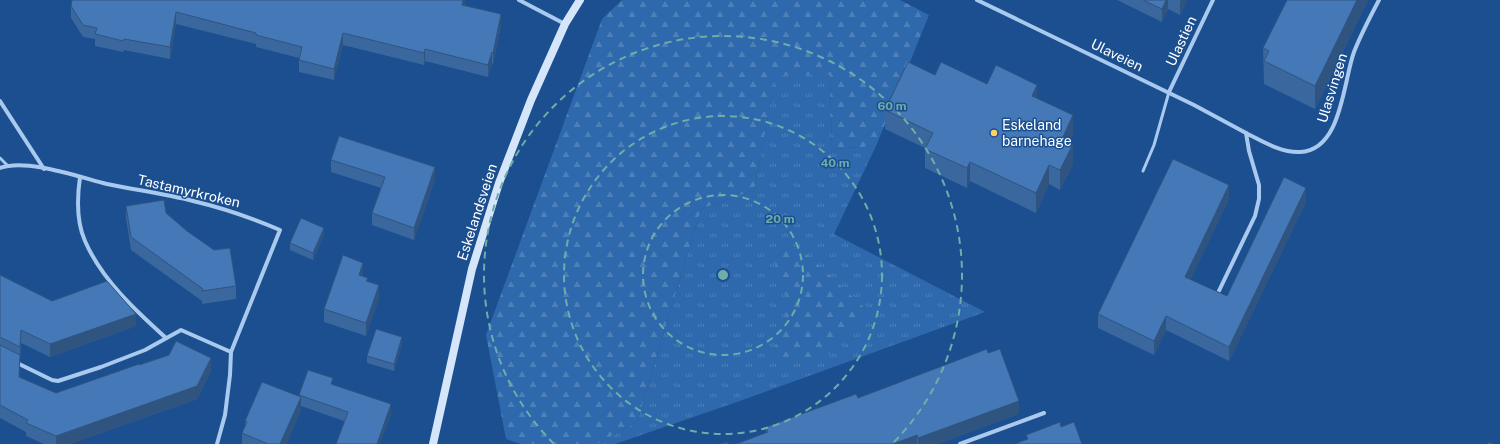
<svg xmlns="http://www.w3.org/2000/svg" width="1500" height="444" font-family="'Public Sans',sans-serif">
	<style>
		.grass { fill: url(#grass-tufts) }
		.forest { fill: url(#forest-firs) }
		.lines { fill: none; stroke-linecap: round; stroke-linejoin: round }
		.service { stroke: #a9c9ee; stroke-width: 3 }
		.minor { stroke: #a9c9ee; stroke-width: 4 }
		.secondary { stroke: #d6e6fa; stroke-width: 8 }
		.wall { fill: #3a679d }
		.shaded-wall { fill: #305480 }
		.building { fill: #4478b7; stroke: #305480 }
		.ring { fill: none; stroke: #6fada8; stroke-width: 2; stroke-dasharray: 7 5 }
		.poi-dot { fill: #ffd166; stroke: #1b4f8f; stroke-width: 1.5 }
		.labels { text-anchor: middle; stroke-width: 3; stroke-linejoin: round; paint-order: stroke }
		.street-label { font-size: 14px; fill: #fff; stroke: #1b4f8f }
		.poi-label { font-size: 14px; fill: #fff; stroke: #1b4f8f; text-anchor: start }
		.centre { fill: #6fada8; stroke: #1b4f8f; stroke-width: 2 }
		.ring-label { font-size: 12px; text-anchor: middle; font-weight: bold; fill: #6fada8; stroke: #1b4f8f; stroke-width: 3; stroke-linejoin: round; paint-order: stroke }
	</style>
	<defs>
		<pattern id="grass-tufts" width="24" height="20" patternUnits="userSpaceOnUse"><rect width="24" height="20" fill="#2e69ad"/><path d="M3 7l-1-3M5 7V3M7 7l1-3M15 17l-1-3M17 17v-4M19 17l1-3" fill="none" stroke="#4d80b9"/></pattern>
		<pattern id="forest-firs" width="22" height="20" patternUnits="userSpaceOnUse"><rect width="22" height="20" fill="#2e69ad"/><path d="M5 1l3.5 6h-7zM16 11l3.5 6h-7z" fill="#4d80b9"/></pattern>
	</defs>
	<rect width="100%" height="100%" fill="#1b4f8f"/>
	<!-- grass -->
	<path class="grass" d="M776 74 830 75 832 149 876 146 834 234 985 312 737 402 615 444H597L637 422 701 209 754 190Z"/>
	<!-- forest -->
	<g class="forest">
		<path d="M622 0H900L929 15 876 146 832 149 830 75H776L754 190 701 209 637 422 597 444H521L506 439 486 335 602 19Z"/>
		<path d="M799 247 868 311 824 359 773 356 789 303 771 252Z"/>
	</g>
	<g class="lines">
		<!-- service -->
		<g class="service">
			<path d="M0 158 7 165"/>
			<path d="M1143 171 1154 145 1169 92"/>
		</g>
		<!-- minor -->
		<g class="minor">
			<path d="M519 0 565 24"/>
			<path d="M977 0 1194 105 1246 133"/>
			<path d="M1169 92 1213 0"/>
			<path d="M0 101 44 169"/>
			<path d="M0 168C26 158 79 177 107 184 136 190 165 194 193 201 223 208 252 218 280 230L231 352 230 375 225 415 217 444"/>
			<path d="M80 177C77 198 76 221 85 241 102 280 135 310 166 338"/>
			<path d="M1216 297 1255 216 1259 199V185L1249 151 1246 133C1262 141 1281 153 1300 152 1342 150 1343 82 1354 52 1361 34 1370 17 1379 0"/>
			<path d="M15 362 52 380 58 381 101 367 145 350 181 330 231 352"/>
			<path d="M960 444 1044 413"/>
		</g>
		<!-- secondary -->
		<path class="secondary" d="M433 444 472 269 499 183 531 100 565 24 580 0"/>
	</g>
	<!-- wall -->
	<g class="wall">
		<path d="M465 0 464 5 501 26 493 64H492L488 77 425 61 424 65 343 45 334 80 299 72V58L256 47V44L176 24 170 59 124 50 123 52 95 46V39L83 37 71 18V6Z"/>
		<path d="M1117 0H1187L1180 15 1168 9 1162 22Z"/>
		<path d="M1368 0 1315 109 1264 84 1263 48Z"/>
		<path d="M935 75 987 84 1037 98 1073 135 1069 142 1073 164 1060 190 1049 184 1036 213 970 181 967 188 925 168V148L885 129V110Z"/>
		<path d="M331 160 435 179 414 240 372 225V213L381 188 331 172Z"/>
		<path d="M1229 199 1190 280 1227 296 1306 202 1229 361 1166 330 1154 355 1098 328V314Z"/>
		<path d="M126 206 236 286V299L202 304V301L131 250 126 218Z"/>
		<path d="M324 235 313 260 290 250V243Z"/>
		<path d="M0 275 52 301 136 326 50 357 21 343 19 377 56 393 139 365 211 371 197 399 70 444H44L26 436V432L0 418Z"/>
		<path d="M363 276 368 281 379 298 366 336 324 322V309Z"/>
		<path d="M402 344 394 371 367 363V356Z"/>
		<path d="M988 353 1019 414 937 444H736L766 433V427L858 398Z"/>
		<path d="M333 384 391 415 344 421 301 406V410L286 444H242V433L245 427V421L299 397V395Z"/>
	</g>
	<!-- shaded-wall -->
	<g class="shaded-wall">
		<path d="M463 0H465V4L462 16V5Z"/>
		<path d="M1166 0H1168V9L1162 22V9Z"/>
		<path d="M1181 0H1187L1180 15V2Z"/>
		<path d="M1357 0H1368L1315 109V86Z"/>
		<path d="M176 12V24L170 59V47Z"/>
		<path d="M501 14V26L493 64V53Z"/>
		<path d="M343 33V45L334 80V69Z"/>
		<path d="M425 49V61L424 65V53Z"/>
		<path d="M492 52V64L488 77V65Z"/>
		<path d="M1037 85V104L1032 96Z"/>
		<path d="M1073 115V135L1062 158V139Z"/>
		<path d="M1073 144V164L1060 190V170Z"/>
		<path d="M970 162V181L967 188V168Z"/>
		<path d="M1049 165V184L1036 213V193Z"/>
		<path d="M435 167V179L414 240V228Z"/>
		<path d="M1229 185V199L1185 291V277Z"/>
		<path d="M1306 188V202L1229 361V347Z"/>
		<path d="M324 228V235L313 260V253Z"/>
		<path d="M363 263V276L359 288V275Z"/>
		<path d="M379 285V298L366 336V323Z"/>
		<path d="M136 314V326L50 357V344Z"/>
		<path d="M1166 316V330L1154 355V341Z"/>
		<path d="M21 330V343L20 360V347Z"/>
		<path d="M402 337V344L394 371V364Z"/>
		<path d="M211 358V371L197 399 70 444H56V436Z"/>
		<path d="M301 397V410L286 444H280Z"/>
		<path d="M1019 401V414L937 444H918V438Z"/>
		<path d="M391 404V415L380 444H377Z"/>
		<path d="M917 435V444H893Z"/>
	</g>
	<!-- building -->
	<g class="building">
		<path d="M72 0H463L462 5 501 14 493 53 492 52 488 65 425 49 424 53 343 33 334 69 299 60 302 47 256 35V33L176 12 170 47 124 39 123 41 95 34 97 28 83 25 71 6Z"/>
		<path d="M1143 0H1166L1162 9Z"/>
		<path d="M1287 0H1357L1315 86 1264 61 1269 51 1263 48Z"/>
		<path d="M908 62 935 75 941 62 987 84 996 65 1037 85 1032 96 1073 115 1062 139 1073 144 1060 170 1049 165 1036 193 970 162 967 168 925 149 933 133 885 110Z"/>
		<path d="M339 136 435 167 414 228 372 213 385 177 331 160Z"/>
		<path d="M1173 159 1229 185 1185 277 1227 296 1284 177 1306 188 1229 347 1166 316 1154 341 1098 314Z"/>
		<path d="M164 200 166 213 187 231 214 250 230 248 236 286 202 291 203 289 131 237 126 206Z"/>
		<path d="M301 218 324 228 313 253 290 243Z"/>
		<path d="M343 255 363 263 359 275 368 278 366 281 379 285 366 323 324 309Z"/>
		<path d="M0 275 52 301 107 281 136 314 50 344 21 330 20 347 2 338H0Z"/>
		<path d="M376 329 402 337 394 364 367 356Z"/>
		<path d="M176 341 211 358 197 386 56 436 26 423 28 420 0 405V345L20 355 19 377 56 393 139 364V365L169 355Z"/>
		<path d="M987 349 988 353 1000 349 1019 401 918 438 917 435 893 444H736L768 432 766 427 856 394 858 398Z"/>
		<path d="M308 370 333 378 331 384 391 404 377 444H336L348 412 299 395Z"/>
		<path d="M262 382 301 397 280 444H268L242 433 247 422 245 421Z"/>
		<path d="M1060 422 1061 427 1074 422 1082 444H1017V443L1028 439 1026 435Z"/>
		<path d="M727 442 728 444H721Z"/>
		<path d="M1489 442 1493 444H1488Z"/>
	</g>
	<!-- distance rings -->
	<g class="ring">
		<circle cx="723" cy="275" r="80"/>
		<circle cx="723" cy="275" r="159"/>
		<path d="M554 444A239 239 0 1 1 892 444"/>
	</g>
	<!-- markers -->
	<circle class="poi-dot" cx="994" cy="133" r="4"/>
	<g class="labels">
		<!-- street labels -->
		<g class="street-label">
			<text transform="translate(1181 41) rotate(-65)" y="5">Ulastien</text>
			<text transform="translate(1117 55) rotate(26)" y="5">Ulaveien</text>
			<text transform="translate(1332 88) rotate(-73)" y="5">Ulasvingen</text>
			<text transform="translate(189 191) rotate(13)" y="5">Tastamyrkroken</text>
			<text transform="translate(477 212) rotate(-72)" y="5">Eskelandsveien</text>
		</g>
		<!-- poi labels -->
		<g class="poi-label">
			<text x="1002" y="130">Eskeland<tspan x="1002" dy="16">barnehage</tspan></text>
		</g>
	</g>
	<circle cx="723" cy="275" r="6" class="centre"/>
	<g class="ring-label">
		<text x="892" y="110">60 m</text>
		<text x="835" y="167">40 m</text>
		<text x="780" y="223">20 m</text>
	</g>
</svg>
